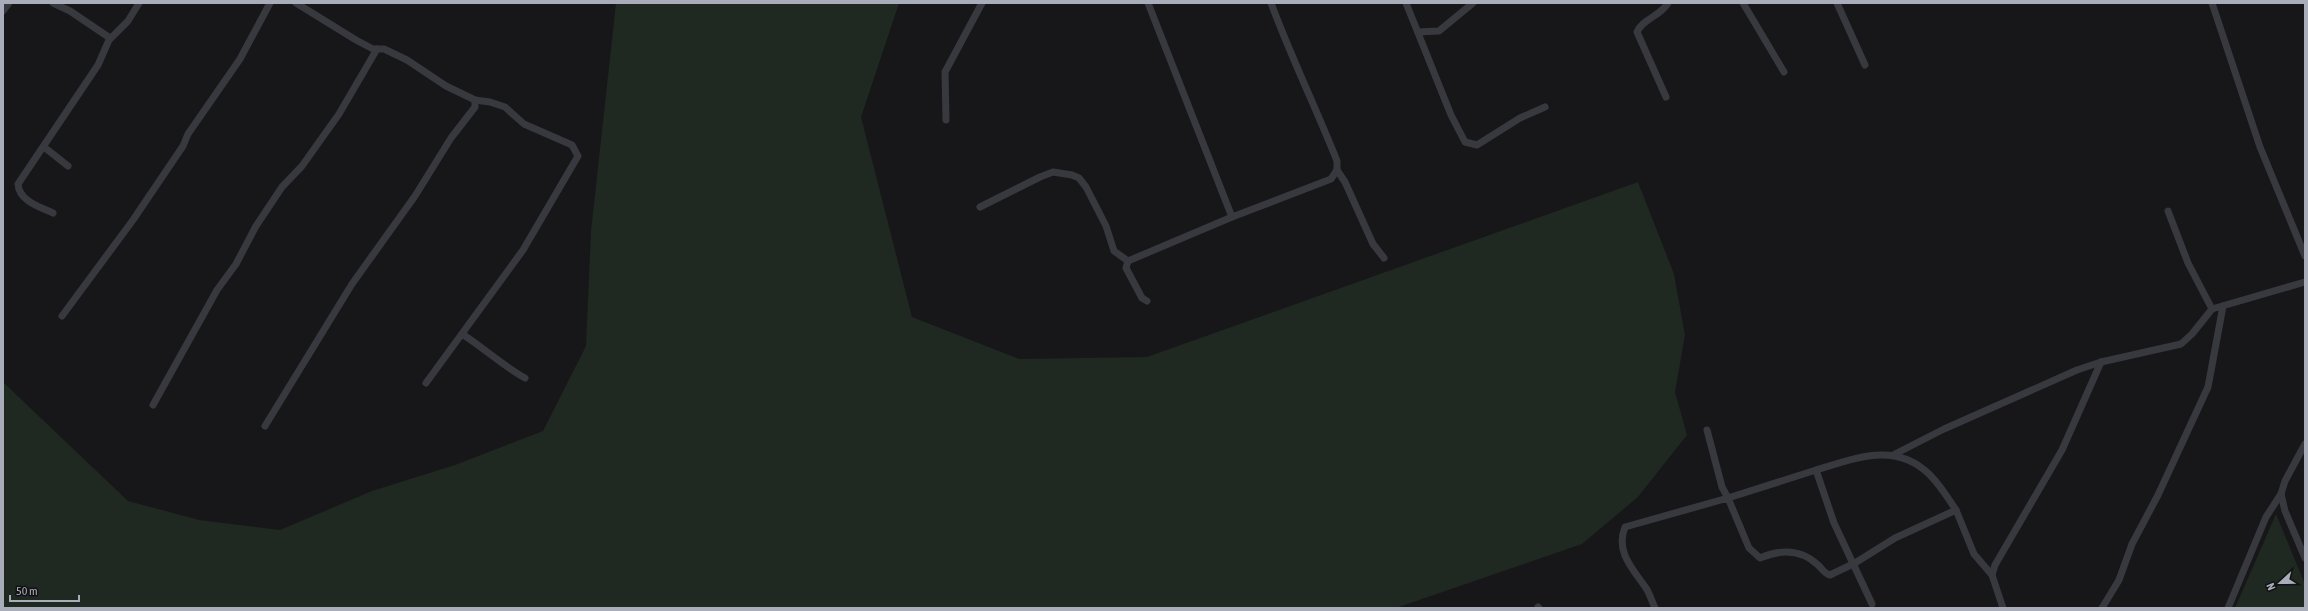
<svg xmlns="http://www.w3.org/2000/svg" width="2308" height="611" font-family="'Asap Condensed',sans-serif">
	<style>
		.green { fill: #1f2821 }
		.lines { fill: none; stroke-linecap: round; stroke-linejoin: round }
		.street { stroke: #38393f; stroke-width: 7 }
	</style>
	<rect width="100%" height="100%" fill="#171719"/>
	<!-- green -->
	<g class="green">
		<path d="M616 3H899L861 117 912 317 1019 359 1147 357 1638 182 1674 274 1685 335 1675 392 1687 435 1638 497 1582 544 1396 608H3V382L128 501 199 520 280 530 372 491 455 465 543 431 586 346 591 231Z"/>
		<path d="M2276 514 2305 584V608H2235Z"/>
	</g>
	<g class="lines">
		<!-- street -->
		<g class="street">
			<path d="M53 3 70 11 110 38"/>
			<path d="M296 3 356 40 373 49H384L407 60 446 86 475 100 490 102 505 107 524 124 572 145 578 156 523 250 426 383"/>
			<path d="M1148 3 1232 217"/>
			<path d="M1406 3 1451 115 1465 142 1477 145 1520 118 1545 107"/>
			<path d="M1743 3 1784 72"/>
			<path d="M1837 3 1865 65"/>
			<path d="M2212 3 2260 147 2305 256"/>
			<path d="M3 11 9 3"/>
			<path d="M1418 32 1439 31 1473 3"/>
			<path d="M1666 97 1637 32C1642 19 1661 16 1668 3"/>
			<path d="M946 120 945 72 982 3"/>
			<path d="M44 147 68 166"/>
			<path d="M1337 170 1345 182 1373 244 1384 258"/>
			<path d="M980 207 1040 177 1053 172 1072 175 1079 178 1086 187 1106 226 1114 251 1128 261"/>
			<path d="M2168 211 2188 263 2212 309 2305 282"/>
			<path d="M53 213C40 207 19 201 18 184L98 65 109 40 128 21 139 3"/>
			<path d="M1147 301 1142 298 1126 268 1128 261 1232 217 1331 179 1337 170V161C1316 108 1291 57 1271 3"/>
			<path d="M62 316 133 220 183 146 188 134 240 59 270 3"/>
			<path d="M462 334C484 348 503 366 525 378"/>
			<path d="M153 405 217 290 236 264 256 226 282 187 302 166 339 114 377 49"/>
			<path d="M265 426 352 284 415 196 451 138 475 107V100"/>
			<path d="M1707 430 1722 487 1728 498 1816 470"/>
			<path d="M1895 454 1944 429 2077 370 2101 362 2181 344 2192 334 2212 309"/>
			<path d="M2281 494 2285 511 2305 558"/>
			<path d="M1992 575 1995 565 2062 450 2101 362"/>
			<path d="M1872 604 1834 523 1816 470C1856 458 1896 441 1930 475 1940 485 1948 498 1956 510"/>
			<path d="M1538 607 1539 608"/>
			<path d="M1655 608C1652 602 1650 594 1646 588 1633 569 1615 552 1625 527L1728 498 1749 548 1760 558C1781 549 1801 549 1818 565 1823 569 1824 574 1830 575L1855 563 1895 538 1956 510 1974 554 1992 575 2003 608"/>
			<path d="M2102 608 2119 580 2132 544 2158 495 2208 387 2223 306"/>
			<path d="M2228 608 2266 517 2281 494 2285 481 2305 444"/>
		</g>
	</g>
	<!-- border -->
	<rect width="2308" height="611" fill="none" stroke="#a9adba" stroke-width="8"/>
	<!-- north arrow -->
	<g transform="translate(2280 583) rotate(248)" stroke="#121214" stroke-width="3" paint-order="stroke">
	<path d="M0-3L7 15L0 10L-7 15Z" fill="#a9adba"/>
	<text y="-6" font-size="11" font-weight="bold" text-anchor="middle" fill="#a9adba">N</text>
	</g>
	<!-- scale -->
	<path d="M10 595v6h69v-6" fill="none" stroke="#a9adba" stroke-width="2"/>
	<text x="16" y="595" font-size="12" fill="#a9adba" stroke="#121214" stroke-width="3" paint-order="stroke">50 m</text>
</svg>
